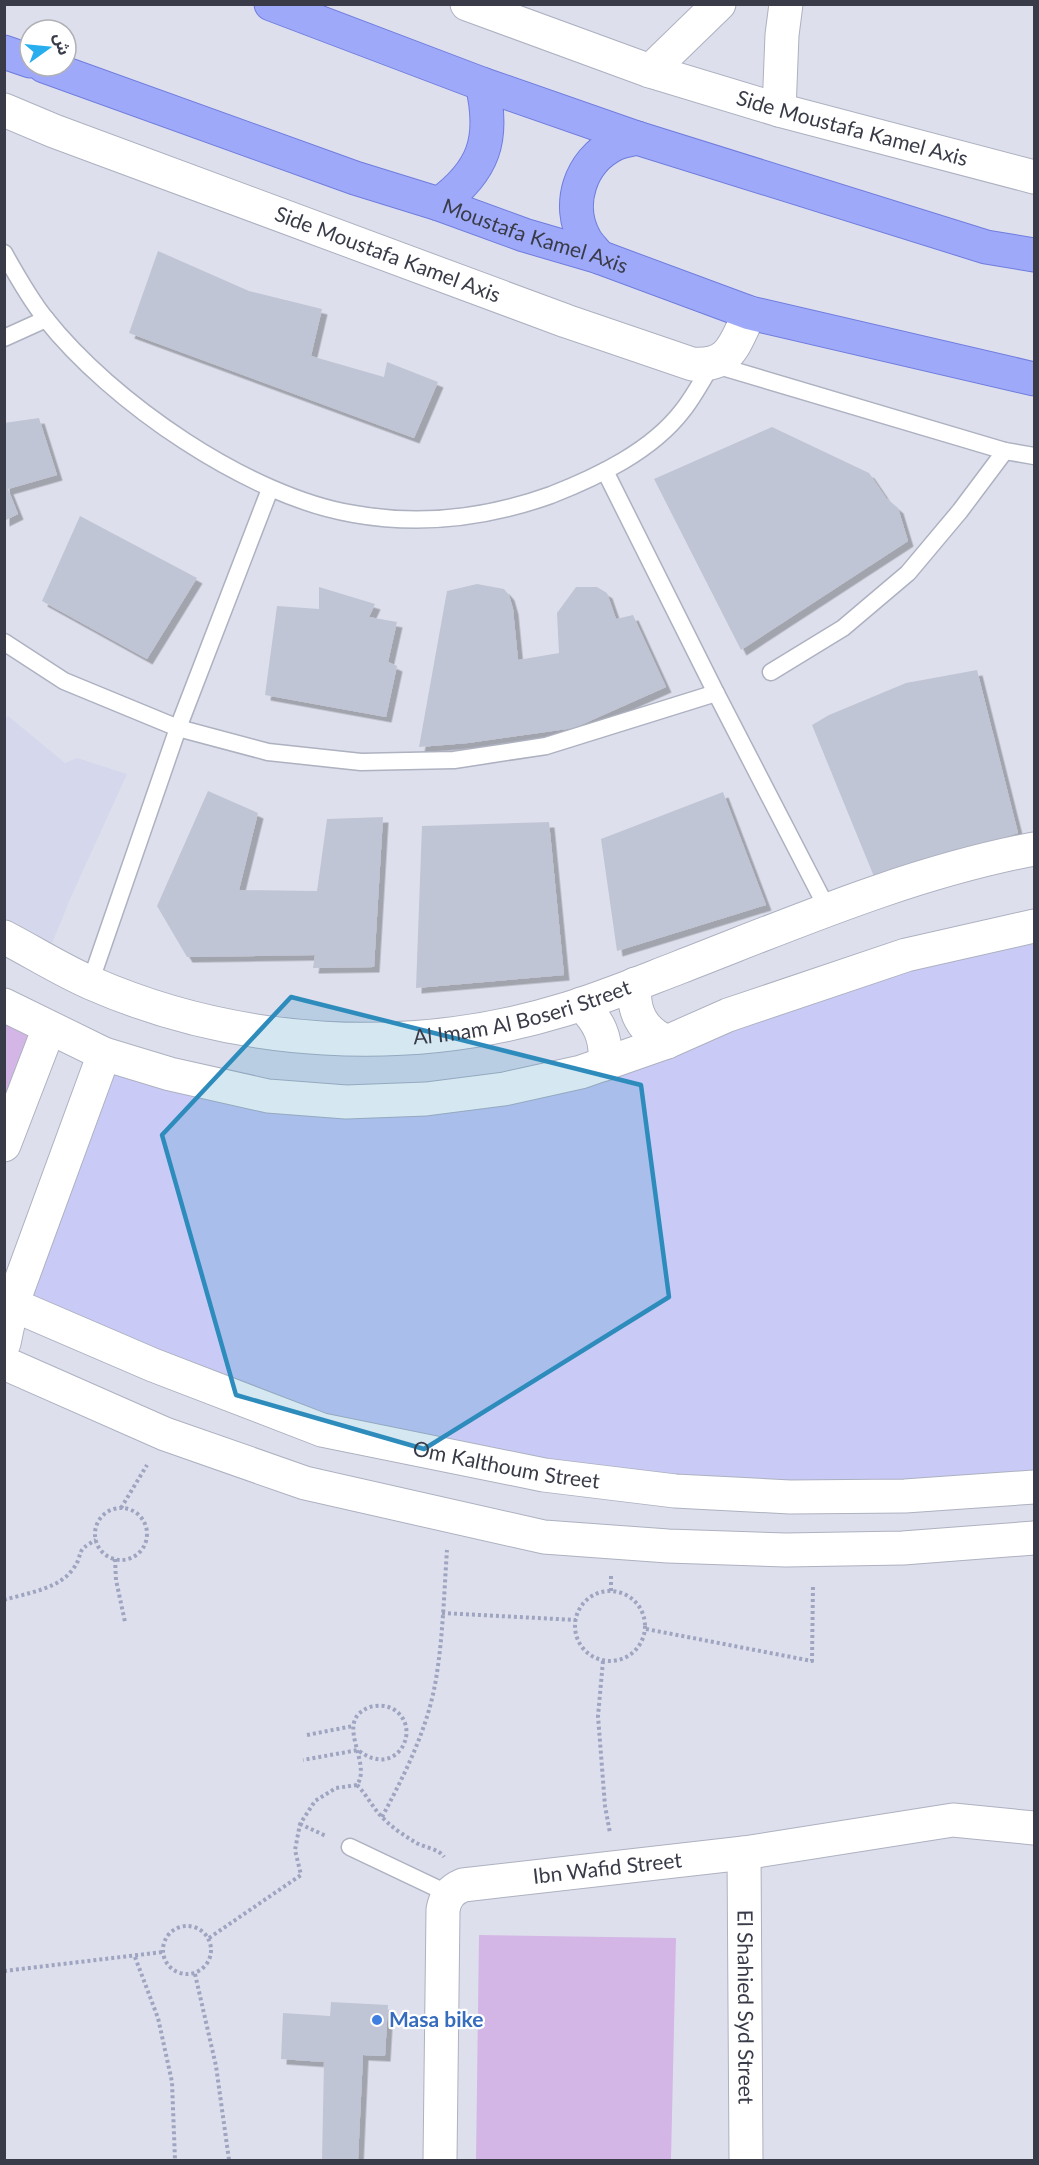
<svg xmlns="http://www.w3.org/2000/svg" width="1039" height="2165" font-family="Lato,'Noto Sans Arabic',sans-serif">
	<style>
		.residential { fill: #dddfec; fill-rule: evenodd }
		.education { fill: #d5d8ed }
		.green { fill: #d4b6e6 }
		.sand { fill: #c9cbf6 }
		.building { fill: #c0c5d5; filter: url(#shadow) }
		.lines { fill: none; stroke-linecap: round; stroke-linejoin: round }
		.service-casing { stroke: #adb1c0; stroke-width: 19 }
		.minor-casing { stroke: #adb1c0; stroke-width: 35 }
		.tertiary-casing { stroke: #adb1c0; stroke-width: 35 }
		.primary-casing { stroke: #6f7dde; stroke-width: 35 }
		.path { stroke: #9fa5c1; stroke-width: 4; stroke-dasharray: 3 3; stroke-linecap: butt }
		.service { stroke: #fff; stroke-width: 16 }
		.minor { stroke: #fff; stroke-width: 33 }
		.tertiary { stroke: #fff; stroke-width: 33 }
		.primary { stroke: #9fa9f9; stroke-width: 33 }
		.marked { fill: #2d8cbc; fill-opacity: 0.2; stroke: #2d8cbc; stroke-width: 4.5; stroke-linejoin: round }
		.shop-dot { fill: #3f7fe0; stroke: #fff; stroke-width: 2 }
		.labels { text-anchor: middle; stroke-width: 4.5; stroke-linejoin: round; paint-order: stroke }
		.street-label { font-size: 21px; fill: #393c48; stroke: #fff }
		.shop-label { font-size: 21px; font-weight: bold; fill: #366cbe; stroke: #fff; text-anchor: start }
	</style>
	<defs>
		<filter id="shadow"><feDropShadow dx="5.5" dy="5.5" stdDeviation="0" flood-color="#0004"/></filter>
	</defs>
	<rect width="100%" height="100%" fill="#ebecf4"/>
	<!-- residential -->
	<path class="residential" d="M5 5H1034V2160H5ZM30 30H66V66H30Z"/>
	<!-- education -->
	<path class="education" d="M8 716 65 763 77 758 127 774 70 899 49 951 5 927 4 720Z"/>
	<!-- green -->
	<g class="green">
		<path d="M5 1005 49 1028 5 1145Z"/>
		<path d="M479 1935 676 1938 671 2160H476Z"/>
	</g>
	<!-- sand -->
	<path class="sand" d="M1034 926V1487L790 1497 322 1430 12 1305 104 1054 170 1074 426 1099Z"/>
	<!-- building -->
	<g class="building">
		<path d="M158 251 249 291 322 309 311 356 384 377 387 362 438 382 414 438 129 333Z"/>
		<path d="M39 418 57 475 8 489 18 514 4 521V423Z"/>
		<path d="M772 427 869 473 886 498 898 508 908 541 741 650 654 479Z"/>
		<path d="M80 516 197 578 147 659 42 601Z"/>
		<path d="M477 584 504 589 509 595 513 609 518 660 559 653 557 613 576 587H597L607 593 616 619 633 615 666 687 574 728 468 743 419 747 447 591Z"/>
		<path d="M319 587 375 604 369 617 397 622 388 662 397 666 386 717 265 695 277 606 319 609Z"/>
		<path d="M977 670 1018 833 875 879 812 725 829 715 906 683Z"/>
		<path d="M208 791 258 813 239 890 317 891 327 819 383 817 374 967 313 968 315 955 187 957 157 906Z"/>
		<path d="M723 792 766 905 617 951 601 839Z"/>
		<path d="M549 822 564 975 416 988 422 826Z"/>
		<path d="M331 2002 388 2005 385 2056 363 2055 358 2160H322L324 2062 281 2059 283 2013 330 2016Z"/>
	</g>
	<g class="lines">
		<!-- service casing -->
		<g class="service-casing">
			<g id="service">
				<path d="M4 253C17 276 29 298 45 318 111 402 249 497 354 514 421 526 487 518 551 495 597 477 652 451 683 410 694 396 703 379 712 364L1005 451 1034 456"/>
				<path d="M4 338 46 319"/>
				<path d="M605 471 716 693 828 910"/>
				<path d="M4 642 64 681 178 728 268 752 361 762 454 760 546 746 716 693"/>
				<path d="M771 672 843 628 908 573 960 511 1005 451"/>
				<path d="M90 983 178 728 270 489"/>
				<path d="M350 1847 449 1894"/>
			</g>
		</g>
		<!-- minor casing -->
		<g class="minor-casing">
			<g id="minor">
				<path d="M650 71 719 4"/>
				<path d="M779 110 782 35 786 4"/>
				<path id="s1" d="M744 1853 746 2160"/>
				<path id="s2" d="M440 2160 443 1910C445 1897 451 1890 463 1885L744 1853 953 1820 1034 1828"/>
			</g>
		</g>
		<!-- tertiary casing -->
		<g class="tertiary-casing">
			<g id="tertiary">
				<path id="s3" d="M467 4 650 71 779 110 1034 177"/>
				<path id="s4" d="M4 110 54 131 566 321 692 364C732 367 734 343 750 313"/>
				<path id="s5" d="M4 937C33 952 61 970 91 983 237 1047 410 1057 563 1010 603 998 641 982 680 967 796 922 912 872 1034 849"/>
				<path d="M635 984C632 1011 642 1031 667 1042"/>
				<path d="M581 1004C599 1021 607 1038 605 1064"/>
				<path d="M4 1005 104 1054 170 1074 268 1096 346 1102 426 1099 504 1089 581 1072 667 1042 728 1015 906 955 1034 926"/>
				<path d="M4 1145 49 1028"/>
				<path id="s6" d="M4 1301 153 1365 322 1430 544 1475 675 1491 790 1497 905 1496 1034 1487"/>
				<path d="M4 1343 12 1305 104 1054"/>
				<path d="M4 1363 165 1434 305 1483 544 1537 668 1546 786 1550 903 1548 1034 1538"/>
			</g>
		</g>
		<!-- primary casing -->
		<g class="primary-casing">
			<g id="primary">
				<path d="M271 4 482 84 637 138 986 247 1034 255"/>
				<path d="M4 52 30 61"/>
				<path id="s7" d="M44 66 355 178 439 204 524 235 599 257 750 313 1034 379"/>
				<path d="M439 204C484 171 495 139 482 84"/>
				<path d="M599 257C595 251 588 245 585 239 566 205 580 161 615 144 621 141 630 140 637 138"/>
			</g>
		</g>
		<!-- path -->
		<g class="path">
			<path d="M121 1508 147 1465"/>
			<circle cx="121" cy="1534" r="26"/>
			<path d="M115 1559 116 1580 125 1622"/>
			<path d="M611 1591V1576"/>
			<circle cx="610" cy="1626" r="35"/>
			<path d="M4 1600C27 1593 59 1589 73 1569 85 1553 73 1552 96 1540"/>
			<path d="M442 1613 576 1620"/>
			<path d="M646 1629 812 1661 813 1585"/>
			<path d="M603 1661 598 1716 605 1806 610 1833"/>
			<path d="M307 1735 353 1726"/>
			<path d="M357 1785C366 1794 372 1806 380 1815 390 1826 403 1835 415 1842 424 1848 438 1848 444 1857"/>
			<path d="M382 1817C405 1774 428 1728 436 1679 443 1637 444 1593 447 1550"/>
			<path d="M300 1824 326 1836"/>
			<circle cx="187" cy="1950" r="24"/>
			<path d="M209 1938 301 1875 295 1850 300 1824 315 1801 336 1788 357 1785C373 1762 332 1721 370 1707 377 1705 386 1705 393 1709 424 1727 397 1781 358 1750L303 1760"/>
			<path d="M135 1957 158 2018 172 2082 175 2160"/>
			<path d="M4 1971 163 1952"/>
			<path d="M195 1974 216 2066 229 2160"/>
		</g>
		<!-- service -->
		<use href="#service" class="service"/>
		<!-- minor -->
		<use href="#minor" class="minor"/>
		<!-- tertiary -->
		<use href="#tertiary" class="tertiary"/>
		<!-- primary -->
		<use href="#primary" class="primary"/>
	</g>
	<!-- marked area -->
	<path class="marked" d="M291 997 641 1085 669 1297 424 1449 236 1395 162 1135Z"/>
	<!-- markers -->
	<circle class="shop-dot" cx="377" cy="2020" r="6"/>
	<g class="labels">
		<!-- street labels -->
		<g class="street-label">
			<text dy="7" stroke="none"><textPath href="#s3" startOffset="405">Side Moustafa Kamel Axis</textPath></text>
			<text dy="7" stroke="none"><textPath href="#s7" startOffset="520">Moustafa Kamel Axis</textPath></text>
			<text dy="7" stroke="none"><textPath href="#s4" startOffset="410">Side Moustafa Kamel Axis</textPath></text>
			<text dy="7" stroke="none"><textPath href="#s5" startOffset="540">Al Imam Al Boseri Street</textPath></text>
			<text dy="7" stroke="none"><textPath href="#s6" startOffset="531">Om Kalthoum Street</textPath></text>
			<text dy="7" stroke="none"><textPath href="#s2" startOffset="429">Ibn Wafid Street</textPath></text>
			<text dy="7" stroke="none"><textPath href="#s1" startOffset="154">El Shahied Syd Street</textPath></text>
		</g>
		<!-- shop labels -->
		<g class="shop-label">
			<text x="389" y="2027">Masa bike</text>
		</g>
	</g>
	<!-- border -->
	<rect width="1039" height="2165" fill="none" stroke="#393c48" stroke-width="12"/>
	<!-- north arrow -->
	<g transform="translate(48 48) rotate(75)"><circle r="28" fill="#ffffff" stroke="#b0b1b6" stroke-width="1.5"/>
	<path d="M0-4.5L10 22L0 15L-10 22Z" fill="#28aeee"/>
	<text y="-9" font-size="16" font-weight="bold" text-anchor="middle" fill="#393c48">ش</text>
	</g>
</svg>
